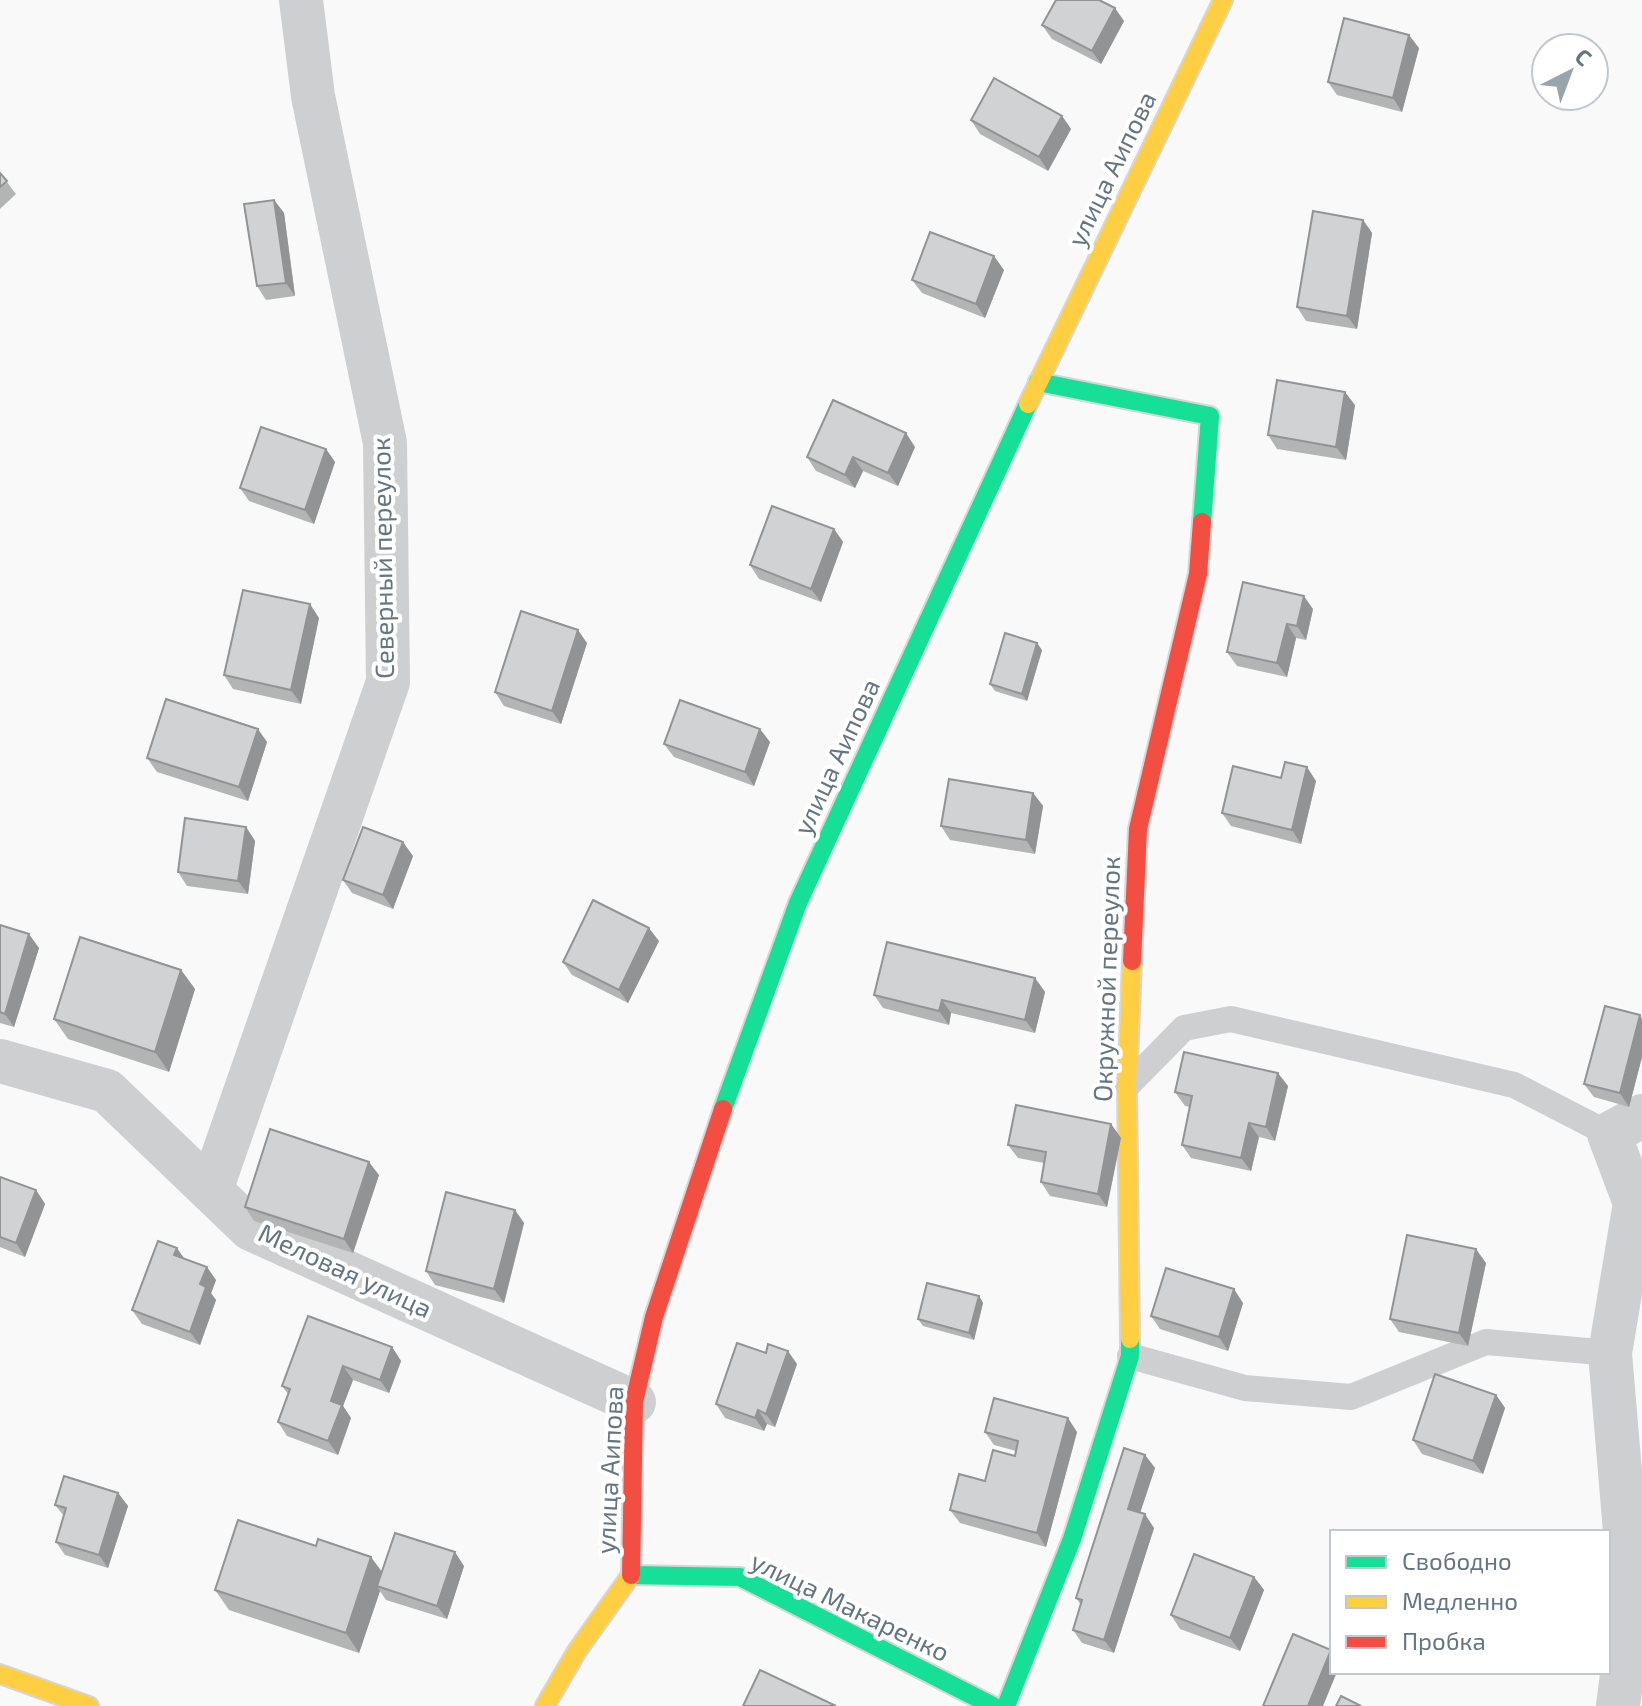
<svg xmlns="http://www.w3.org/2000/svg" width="1642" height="1706" font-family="'Exo 2',sans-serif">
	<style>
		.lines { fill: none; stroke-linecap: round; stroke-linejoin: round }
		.fast-casing { stroke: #d5d6d7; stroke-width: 22 }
		.slow-casing { stroke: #d5d6d7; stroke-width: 22 }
		.jam-casing { stroke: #d5d6d7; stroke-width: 22 }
		.lane { stroke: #cecfd0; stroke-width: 26 }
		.street { stroke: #cecfd0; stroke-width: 44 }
		.fast { stroke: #16e098; stroke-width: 18 }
		.slow { stroke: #ffcf43; stroke-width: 18 }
		.jam { stroke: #f24e42; stroke-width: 18 }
		.wall { fill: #b3b5b5 }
		.shaded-wall { fill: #929394 }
		.building { fill: #d0d2d3; stroke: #929394; stroke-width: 2 }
		.labels { text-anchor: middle; stroke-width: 8; stroke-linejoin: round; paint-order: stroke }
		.street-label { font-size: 26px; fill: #657683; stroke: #fff }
	</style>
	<rect width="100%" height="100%" fill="#f9f9f9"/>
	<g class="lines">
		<!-- fast casing -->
		<g class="fast-casing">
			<g id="fast">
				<path d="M1038 382 1210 416 1202 522"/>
				<path d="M723 1109 798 903 1028 404"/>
				<path d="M631 1575 740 1577 993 1706"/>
				<path d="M1006 1706 1072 1539 1130 1356V1339"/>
			</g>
		</g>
		<!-- slow casing -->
		<g class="slow-casing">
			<g id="slow">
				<path d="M1028 404 1223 0"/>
				<path d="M1130 1339 1127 1086 1132 961"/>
				<path d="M0 1674 89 1706"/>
				<path d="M545 1706 577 1651 631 1575"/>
			</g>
		</g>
		<!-- jam casing -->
		<g class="jam-casing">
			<g id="jam">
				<path d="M1132 961 1138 829 1198 574 1202 522"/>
				<path d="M631 1575 634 1402 654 1317 723 1109"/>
			</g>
		</g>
		<!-- lane -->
		<g class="lane">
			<path d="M1127 1086 1184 1028 1231 1019 1514 1085 1609 1134"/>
			<path d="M1130 1356 1245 1388 1351 1397 1486 1342 1610 1353"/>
		</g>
		<!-- street -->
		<g class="street">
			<path d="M0 1061 107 1091 251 1229 634 1402"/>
			<path d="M211 1190 388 682 385 443 313 96 301 0"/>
			<path d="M1618 1706 1631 1603 1610 1353 1635 1203 1609 1134 1642 1116"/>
		</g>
		<!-- fast -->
		<use href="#fast" class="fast"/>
		<!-- slow -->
		<use href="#slow" class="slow"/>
		<!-- jam -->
		<use href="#jam" class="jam"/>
	</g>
	<!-- wall -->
	<g class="wall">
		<path d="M1124 21 1101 64 1052 39 1042 25Z"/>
		<path d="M1419 48 1402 112 1337 95 1328 82Z"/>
		<path d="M1062 116 1071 129 1048 171 980 134 971 120Z"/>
		<path d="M0 173 16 194 0 209Z"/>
		<path d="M274 200 284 213 295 296 266 300 257 286Z"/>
		<path d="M1363 220 1372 233 1357 329 1306 321 1297 307Z"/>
		<path d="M1004 270 985 318 922 293 912 280Z"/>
		<path d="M1355 405 1346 460 1277 449 1268 435Z"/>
		<path d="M915 447 898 486 863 471 855 488 816 471 807 457Z"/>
		<path d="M326 449 335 462 314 524 249 501 240 488Z"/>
		<path d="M834 529 843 542 821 602 759 579 750 565Z"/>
		<path d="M1313 609 1306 640 1296 638 1287 677 1237 666 1227 652Z"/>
		<path d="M319 618 301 704 233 689 224 675Z"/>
		<path d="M587 643 561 724 504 706 495 692Z"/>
		<path d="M1042 650 1027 701 995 691 990 684Z"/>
		<path d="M267 742 248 801 157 772 147 758Z"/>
		<path d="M770 742 754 786 674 757 664 744Z"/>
		<path d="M1316 781 1301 844 1231 826 1222 813Z"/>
		<path d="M1033 793 1043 806 1035 854 950 840 941 826Z"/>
		<path d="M246 827 255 841 248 894 187 886 178 872Z"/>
		<path d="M413 856 393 909 352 893 343 880Z"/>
		<path d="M0 925 39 948 14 1027 0 1023Z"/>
		<path d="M659 941 628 1003 572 975 563 962Z"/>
		<path d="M181 970 195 989 169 1072 68 1039 54 1019Z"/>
		<path d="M1035 978 1045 992 1035 1033 951 1013 949 1025 883 1008 874 995Z"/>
		<path d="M1642 1019V1057L1629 1107 1594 1097 1584 1084Z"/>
		<path d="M1288 1086 1275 1141 1259 1137 1251 1171 1191 1158 1182 1145 1190 1107 1185 1106 1175 1092Z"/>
		<path d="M1111 1124 1121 1138 1107 1207 1050 1196 1041 1182 1044 1163 1018 1158 1008 1145Z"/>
		<path d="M379 1175 353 1253 254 1221 245 1207Z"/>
		<path d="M0 1177 36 1190 45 1204 25 1257 0 1247Z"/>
		<path d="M515 1210 524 1223 504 1303 435 1285 426 1271Z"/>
		<path d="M184 1259 216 1280 211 1294 216 1300 200 1345 142 1324 132 1310Z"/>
		<path d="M1486 1263 1468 1346 1399 1332 1390 1319Z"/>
		<path d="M979 1296 983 1303 974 1340 923 1326 918 1319Z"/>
		<path d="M1243 1303 1228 1351 1160 1329 1151 1316Z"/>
		<path d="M392 1347 401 1361 389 1393 353 1380 343 1406 351 1418 338 1455 287 1436 278 1422 288 1394 282 1386Z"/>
		<path d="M797 1364 775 1427 767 1424 764 1431 725 1418 716 1404Z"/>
		<path d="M1496 1395 1505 1408 1483 1474 1422 1454 1413 1440Z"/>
		<path d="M985 1432H1077L1046 1547 960 1523 950 1510 1015 1456 1016 1451 994 1445Z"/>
		<path d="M1145 1455 1155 1468 1140 1513 1154 1528 1114 1653 1082 1643 1073 1630 1081 1605 1076 1598Z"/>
		<path d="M118 1493 128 1506 108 1568 65 1555 56 1542 64 1516 55 1505Z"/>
		<path d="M464 1566 447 1619 386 1600 380 1591 359 1653 229 1610 215 1590 381 1572Z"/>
		<path d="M1254 1577 1264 1590 1240 1651 1180 1629 1171 1615Z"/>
	</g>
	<!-- shaded-wall -->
	<g class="shaded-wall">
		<path d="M1115 8 1124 21 1101 64 1092 51Z"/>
		<path d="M1409 35 1419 48 1402 112 1393 98Z"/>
		<path d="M1062 116 1071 129 1048 171 1039 157Z"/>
		<path d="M274 200 284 213 295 296 286 283Z"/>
		<path d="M1363 220 1372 233 1357 329 1347 316Z"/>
		<path d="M994 256 1004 270 985 318 976 304Z"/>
		<path d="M1345 392 1355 405 1346 460 1336 447Z"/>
		<path d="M906 433 915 447 898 486 888 473Z"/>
		<path d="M326 449 335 462 314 524 305 510Z"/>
		<path d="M853 457 863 471 855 488 845 475Z"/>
		<path d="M834 529 843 542 821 602 811 589Z"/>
		<path d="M1304 596 1313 609 1306 640 1297 626Z"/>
		<path d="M310 604 319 618 301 704 291 690Z"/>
		<path d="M1287 624 1296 638 1287 677 1277 663Z"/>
		<path d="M578 630 587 643 561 724 552 711Z"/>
		<path d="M1037 643 1042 650 1027 701 1022 694Z"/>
		<path d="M258 729 267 742 248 801 239 787Z"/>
		<path d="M760 729 770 742 754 786 745 772Z"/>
		<path d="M1307 767 1316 781 1301 844 1292 830Z"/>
		<path d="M1033 793 1043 806 1035 854 1026 840Z"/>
		<path d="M246 827 255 841 248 894 238 881Z"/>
		<path d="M403 842 413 856 393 909 383 895Z"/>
		<path d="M649 928 659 941 628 1003 619 990Z"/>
		<path d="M29 934 39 948 14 1027 5 1014Z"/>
		<path d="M181 970 195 989 169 1072 155 1052Z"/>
		<path d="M1035 978 1045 992 1035 1033 1025 1020Z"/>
		<path d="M942 1000 951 1013 949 1025 939 1011Z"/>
		<path d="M1640 1015 1642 1019V1057L1629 1107 1620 1093Z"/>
		<path d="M1278 1073 1288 1086 1275 1141 1266 1127Z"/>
		<path d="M1249 1123 1259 1137 1251 1171 1241 1158Z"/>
		<path d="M1111 1124 1121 1138 1107 1207 1098 1194Z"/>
		<path d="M369 1162 379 1175 353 1253 344 1239Z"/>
		<path d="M36 1190 45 1204 25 1257 16 1243Z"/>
		<path d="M515 1210 524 1223 504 1303 494 1289Z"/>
		<path d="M177 1248 186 1261 174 1255Z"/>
		<path d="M1476 1249 1486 1263 1468 1346 1459 1333Z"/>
		<path d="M207 1267 216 1280 211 1293 216 1300 200 1345 190 1332 200 1284Z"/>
		<path d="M1234 1289 1243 1303 1228 1351 1219 1337Z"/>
		<path d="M979 1296 983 1303 974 1340 969 1333Z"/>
		<path d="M392 1347 401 1361 389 1393 380 1380Z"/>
		<path d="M788 1351 797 1364 775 1427 766 1414Z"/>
		<path d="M343 1366 353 1380 343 1406 351 1418 338 1455 328 1441 331 1401Z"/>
		<path d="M1496 1395 1505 1408 1483 1474 1473 1461Z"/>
		<path d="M758 1410 767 1424 764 1431 755 1418Z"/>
		<path d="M1068 1418 1077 1432 1046 1547 1037 1533Z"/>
		<path d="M1145 1455 1155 1468 1137 1522 1128 1509Z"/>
		<path d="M118 1493 128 1506 108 1568 99 1555Z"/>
		<path d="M1145 1514 1154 1528 1114 1653 1104 1640Z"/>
		<path d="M455 1552 464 1566 447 1619 437 1606Z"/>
		<path d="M371 1557 385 1576 377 1586 380 1591 359 1653 346 1633Z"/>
		<path d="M1254 1577 1264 1590 1240 1651 1230 1638Z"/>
		<path d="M1331 1650 1332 1672H1337L1323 1706H1308Z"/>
	</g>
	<!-- building -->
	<g class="building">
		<path d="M1056 0H1099L1115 8 1092 51 1042 25Z"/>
		<path d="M1344 18 1409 35 1393 98 1328 82Z"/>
		<path d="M994 78 1062 116 1039 157 971 120Z"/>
		<path d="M0 173 7 181 0 187Z"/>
		<path d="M274 200 286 283 257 286 244 204Z"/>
		<path d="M1313 211 1363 220 1347 316 1297 307Z"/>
		<path d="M930 232 994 256 976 304 912 280Z"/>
		<path d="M1277 380 1345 392 1336 447 1268 435Z"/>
		<path d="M833 400 906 433 888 473 853 457 845 475 807 457Z"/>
		<path d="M261 427 326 449 305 510 240 488Z"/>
		<path d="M772 506 834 529 811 589 750 565Z"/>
		<path d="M1243 582 1304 596 1297 626 1287 624 1277 663 1227 652Z"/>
		<path d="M243 590 310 604 291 690 224 675Z"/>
		<path d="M521 611 578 630 552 711 495 692Z"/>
		<path d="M1005 633 1037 643 1022 694 990 684Z"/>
		<path d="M166 699 258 729 239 787 147 758Z"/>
		<path d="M680 700 760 729 745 772 664 744Z"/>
		<path d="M1285 762 1307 767 1292 830 1222 813 1233 766 1281 778Z"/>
		<path d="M949 779 1033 793 1026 840 941 826Z"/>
		<path d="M185 818 246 827 238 881 178 872Z"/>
		<path d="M363 827 403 842 383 895 343 880Z"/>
		<path d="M593 900 649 928 619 990 563 962Z"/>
		<path d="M0 925 29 934 5 1014 0 1012Z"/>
		<path d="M80 937 181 970 155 1052 54 1019Z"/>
		<path d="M887 942 1035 978 1025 1020 942 1000 939 1011 874 995Z"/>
		<path d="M1605 1006 1640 1015 1620 1093 1584 1084Z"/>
		<path d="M1184 1052 1278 1073 1266 1127 1249 1123 1241 1158 1182 1145 1192 1096 1175 1092Z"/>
		<path d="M1016 1105 1111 1124 1098 1194 1041 1182 1046 1152 1008 1145Z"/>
		<path d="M270 1129 369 1162 344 1239 245 1207Z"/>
		<path d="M0 1177 36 1190 16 1243 0 1237Z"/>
		<path d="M446 1192 515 1210 494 1289 426 1271Z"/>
		<path d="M1407 1235 1476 1249 1459 1333 1390 1319Z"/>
		<path d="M158 1241 177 1248 174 1255 207 1267 200 1284 206 1287 190 1332 132 1310Z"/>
		<path d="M1166 1268 1234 1289 1219 1337 1151 1316Z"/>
		<path d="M927 1283 979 1296 969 1333 918 1319Z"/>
		<path d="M308 1316 392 1347 380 1380 343 1366 331 1401 342 1405 328 1441 278 1422 290 1389 282 1386Z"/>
		<path d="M737 1343 766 1353 768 1344 788 1351 766 1414 758 1410 755 1418 716 1404Z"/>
		<path d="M1435 1374 1496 1395 1473 1461 1413 1440Z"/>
		<path d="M994 1398 1068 1418 1037 1533 950 1510 959 1474 985 1481 993 1450 1015 1456 1018 1441 985 1432Z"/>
		<path d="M1124 1448 1145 1455 1128 1509 1145 1514 1104 1640 1073 1630 1082 1600 1076 1598Z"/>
		<path d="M64 1476 118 1493 99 1555 56 1542 66 1508 55 1505Z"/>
		<path d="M238 1520 316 1546 318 1539 371 1557 346 1633 215 1590Z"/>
		<path d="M395 1533 455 1552 437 1606 377 1586Z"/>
		<path d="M1194 1554 1254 1577 1230 1638 1171 1615Z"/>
		<path d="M1293 1634 1331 1650 1308 1706H1263Z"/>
		<path d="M760 1670 836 1706H743Z"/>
		<path d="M1341 1696 1361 1706H1336Z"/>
	</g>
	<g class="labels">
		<!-- street labels -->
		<g class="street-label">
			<text transform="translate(1112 169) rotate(-64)" y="9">улица Аипова</text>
			<text transform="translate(383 558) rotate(-91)" y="9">Северный переулок</text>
			<text transform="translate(837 757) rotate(-65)" y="9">улица Аипова</text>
			<text transform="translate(1107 979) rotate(-88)" y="9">Окружной переулок</text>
			<text transform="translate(345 1271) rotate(25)" y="9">Меловая улица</text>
			<text transform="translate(610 1470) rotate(-87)" y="9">улица Аипова</text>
			<text transform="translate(850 1607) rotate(26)" y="9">улица Макаренко</text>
		</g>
	</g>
	<!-- legend -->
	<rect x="1330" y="1530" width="280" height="144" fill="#ffffff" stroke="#c1c8cd" stroke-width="2"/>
	<rect x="1346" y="1556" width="40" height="12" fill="#16e098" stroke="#c1c8cd" stroke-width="2"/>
	<text x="1402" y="1570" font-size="24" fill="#657683">Свободно</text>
	<rect x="1346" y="1596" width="40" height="12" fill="#ffcf43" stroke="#c1c8cd" stroke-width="2"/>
	<text x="1402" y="1610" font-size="24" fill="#657683">Медленно</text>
	<rect x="1346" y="1636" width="40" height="12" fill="#f24e42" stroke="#c1c8cd" stroke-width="2"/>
	<text x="1402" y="1650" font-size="24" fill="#657683">Пробка</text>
	<!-- north arrow -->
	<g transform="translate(1570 72) rotate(42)"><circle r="38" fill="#ffffff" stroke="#c1c8cd" stroke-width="2"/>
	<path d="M0-6L14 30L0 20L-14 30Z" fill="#99a4ac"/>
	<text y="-12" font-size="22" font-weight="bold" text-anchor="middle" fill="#657683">С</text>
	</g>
</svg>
